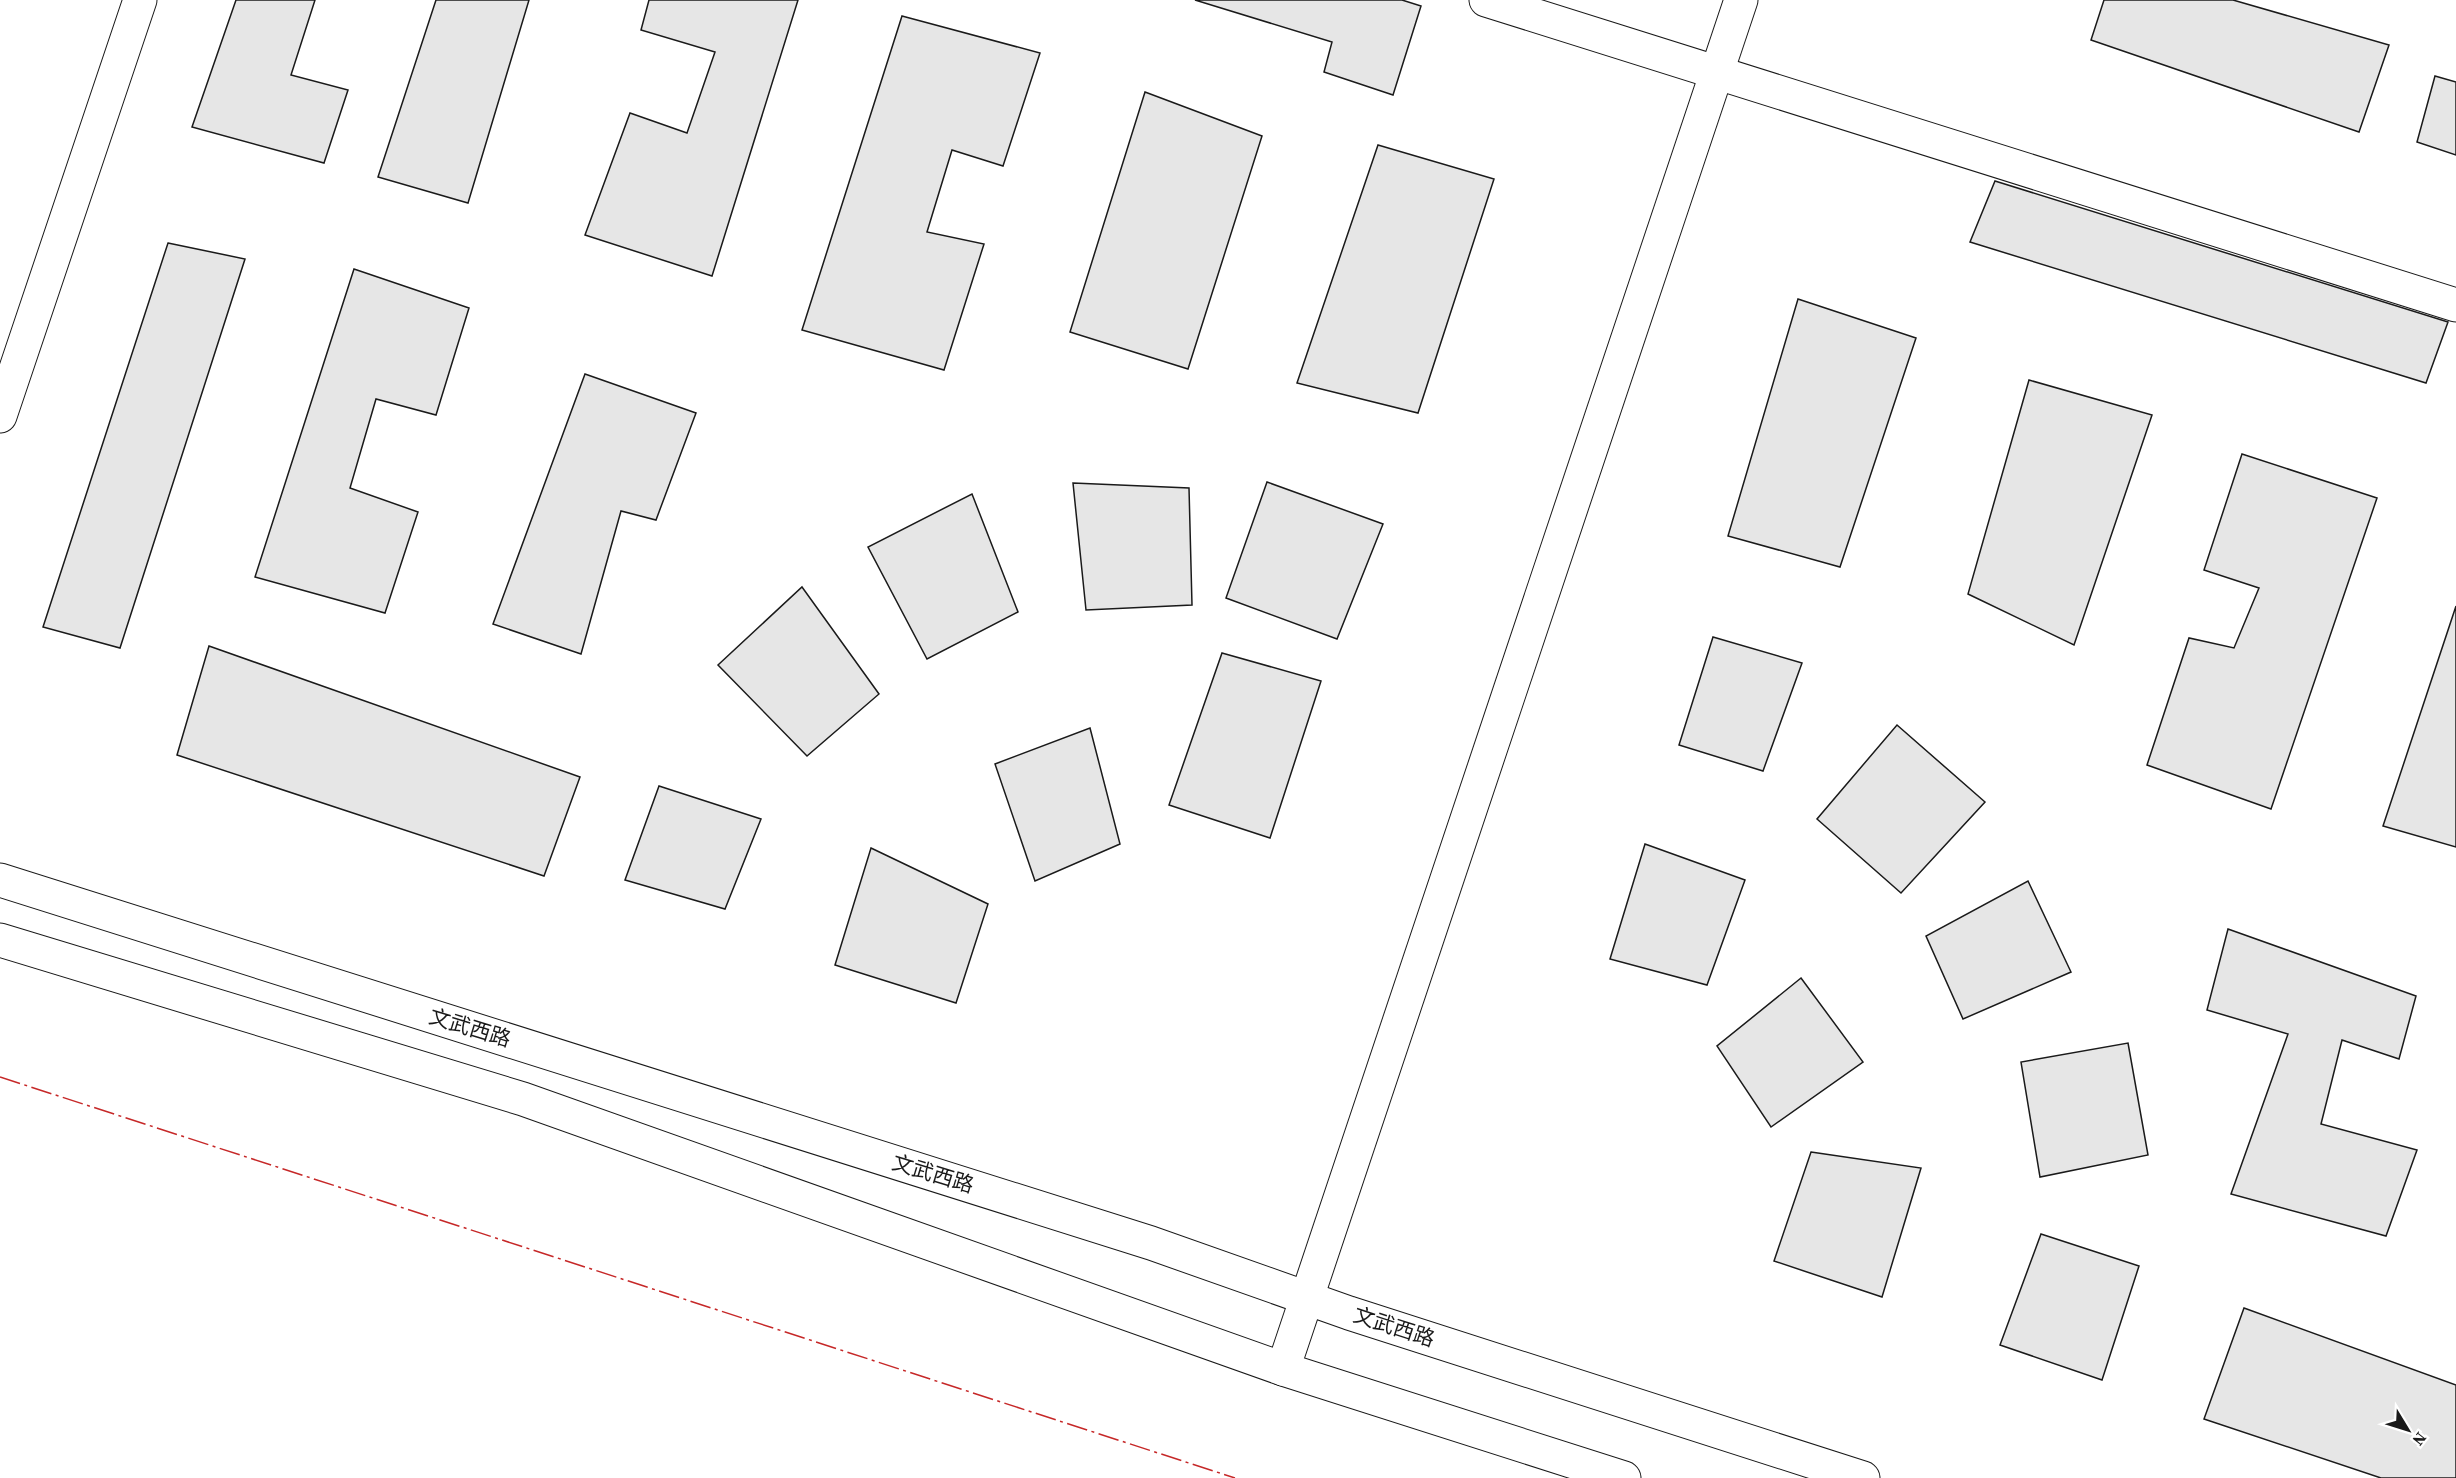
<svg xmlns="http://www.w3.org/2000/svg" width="2456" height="1478" font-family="'Source Serif 4','Noto Sans SC',serif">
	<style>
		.building { fill: #e6e6e6; stroke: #1a1a1a; stroke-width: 1.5 }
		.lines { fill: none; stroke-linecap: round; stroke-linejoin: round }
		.minor-casing { stroke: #1a1a1a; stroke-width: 35 }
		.tertiary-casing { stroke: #1a1a1a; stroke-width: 35 }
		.minor { stroke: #fff; stroke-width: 33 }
		.tertiary { stroke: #fff; stroke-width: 33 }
		.power { stroke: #c62828; stroke-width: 1.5; stroke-dasharray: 21 4.5 3 4.5; stroke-linecap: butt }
		.labels { text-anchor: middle; stroke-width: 4.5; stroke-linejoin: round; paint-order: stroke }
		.street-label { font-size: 21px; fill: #1a1a1a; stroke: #fff }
	</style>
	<rect width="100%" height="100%" fill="#fff"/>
	<!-- building -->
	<g class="building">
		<path d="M236 0H315L291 75 348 90 324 163 192 127Z"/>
		<path d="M436 0H529L468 203 378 177Z"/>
		<path d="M649 0H798L712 276 585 235 630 113 687 133 715 52 641 30Z"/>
		<path d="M1195 0H1402L1421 6 1393 95 1324 72 1332 42Z"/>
		<path d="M2104 0H2233L2389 45 2359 132 2091 40Z"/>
		<path d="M902 16 1040 53 1003 166 952 150 927 232 984 244 944 370 802 330Z"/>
		<path d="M2435 76 2456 82V155L2417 142Z"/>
		<path d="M1145 92 1262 136 1188 369 1070 332Z"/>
		<path d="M1378 145 1494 179 1418 413 1297 383Z"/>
		<path d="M1995 181 2448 322 2426 383 1970 242Z"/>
		<path d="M168 243 245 259 120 648 43 627Z"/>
		<path d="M354 269 469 308 436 415 376 399 350 488 418 512 385 613 255 577Z"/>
		<path d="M1798 299 1916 338 1840 567 1728 536Z"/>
		<path d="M585 374 696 413 656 520 621 511 581 654 493 624Z"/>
		<path d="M2029 380 2152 415 2074 645 1968 594Z"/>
		<path d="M2242 454 2377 498 2271 809 2147 765 2189 638 2234 648 2259 588 2204 570Z"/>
		<path d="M1267 482 1383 524 1337 639 1226 598Z"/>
		<path d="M1073 483 1189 488 1192 605 1086 610Z"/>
		<path d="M972 494 1018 612 927 659 868 547Z"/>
		<path d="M802 587 879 694 807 756 718 665Z"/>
		<path d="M2456 606V847L2383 826Z"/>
		<path d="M1713 637 1802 663 1763 771 1679 745Z"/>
		<path d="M209 646 580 777 544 876 177 755Z"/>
		<path d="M1222 653 1321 681 1270 838 1169 805Z"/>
		<path d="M1897 725 1985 802 1901 893 1817 819Z"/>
		<path d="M1090 728 1120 844 1035 881 995 764Z"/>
		<path d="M659 786 761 819 725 909 625 880Z"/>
		<path d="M1645 844 1745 880 1707 985 1610 959Z"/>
		<path d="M871 848 988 904 956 1003 835 965Z"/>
		<path d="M2028 881 2071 972 1963 1019 1926 936Z"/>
		<path d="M2228 929 2416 996 2399 1059 2342 1040 2321 1124 2417 1150 2386 1236 2231 1194 2288 1034 2207 1010Z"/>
		<path d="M1801 978 1863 1062 1771 1127 1717 1046Z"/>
		<path d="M2128 1043 2148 1155 2040 1177 2021 1062Z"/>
		<path d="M1811 1152 1921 1168 1882 1297 1774 1261Z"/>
		<path d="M2041 1234 2139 1266 2102 1380 2000 1345Z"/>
		<path d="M2244 1308 2456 1385V1478H2381L2204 1419Z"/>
	</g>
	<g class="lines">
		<!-- minor casing -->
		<g class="minor-casing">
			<g id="minor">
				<path d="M1486 0 2456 305"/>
				<path d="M0 416 140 0"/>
				<path d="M1283 1369 1741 0"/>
			</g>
		</g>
		<!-- tertiary casing -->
		<g class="tertiary-casing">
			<g id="tertiary">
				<path d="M0 880 1151 1243 1349 1313 1863 1478"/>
				<path d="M0 940 523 1099 1283 1369 1624 1478"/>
			</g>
		</g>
		<!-- minor -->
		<use href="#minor" class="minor"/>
		<!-- tertiary -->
		<use href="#tertiary" class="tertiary"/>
		<!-- power -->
		<path class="power" d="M0 1077 1235 1478"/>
	</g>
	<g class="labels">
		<!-- street labels -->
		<g class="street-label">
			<text transform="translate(470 1028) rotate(17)" y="7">文武西路</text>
			<text transform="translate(933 1174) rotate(17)" y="7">文武西路</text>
			<text transform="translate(1394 1327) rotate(18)" y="7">文武西路</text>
		</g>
	</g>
	<!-- north arrow -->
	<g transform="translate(2408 1430) rotate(128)" stroke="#ffffff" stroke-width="4.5" paint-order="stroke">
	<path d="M0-4.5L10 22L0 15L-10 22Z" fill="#1a1a1a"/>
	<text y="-9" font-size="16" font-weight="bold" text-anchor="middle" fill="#1a1a1a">N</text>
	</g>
</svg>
